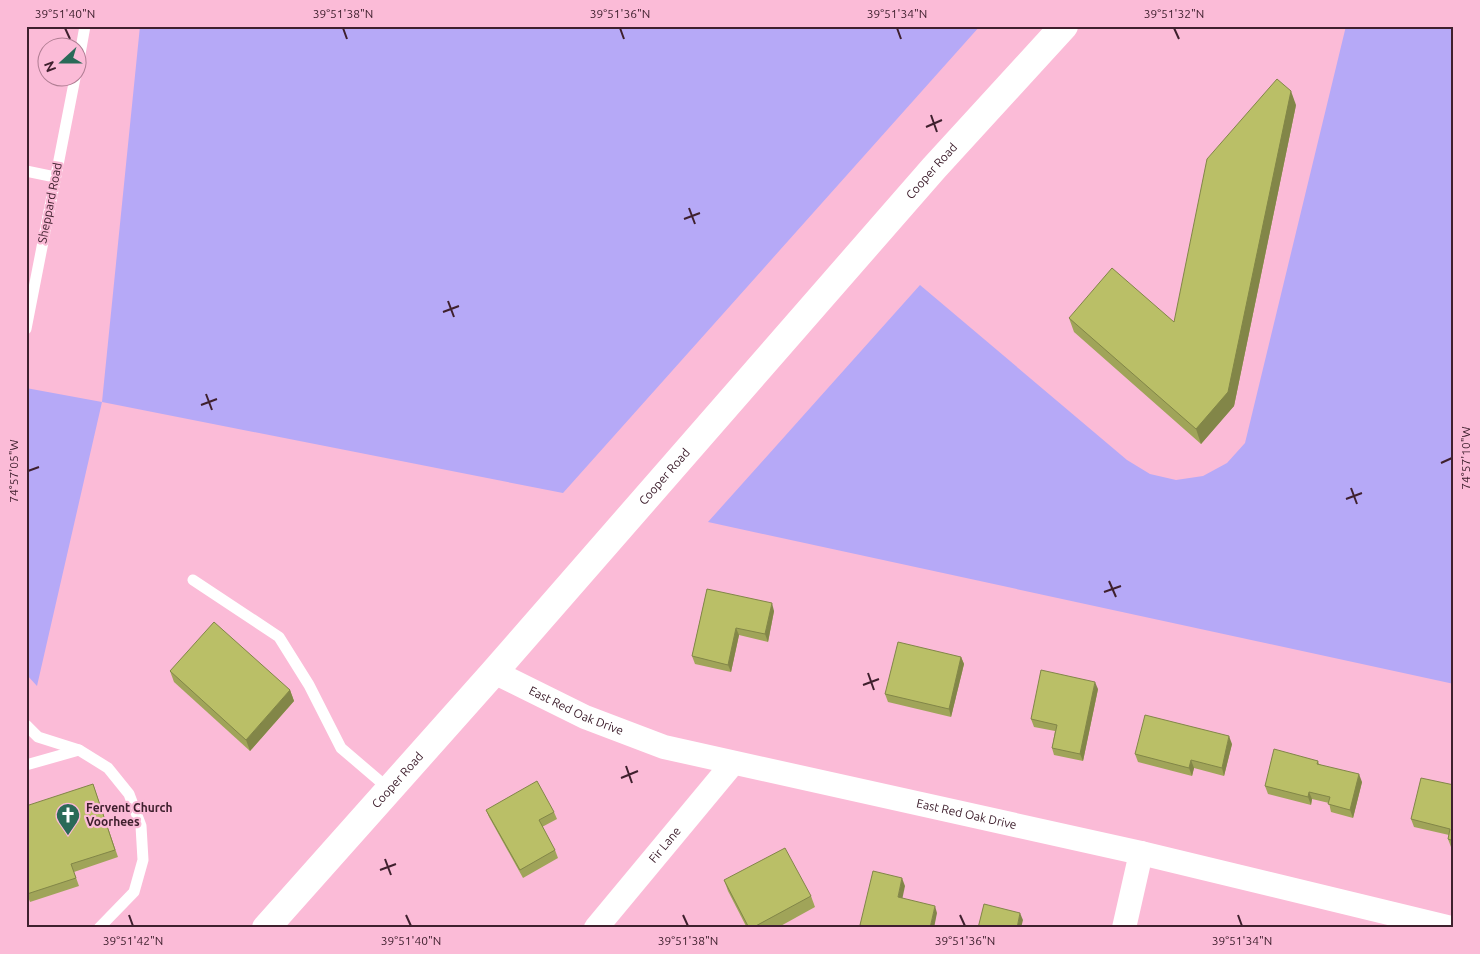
<svg xmlns="http://www.w3.org/2000/svg" width="1480" height="954" font-family="Ubuntu,sans-serif">
	<style>
		.green { fill: #b6a9f7 }
		.lines { fill: none; stroke-linecap: round; stroke-linejoin: round }
		.service { stroke: #fff; stroke-width: 11 }
		.minor { stroke: #fff; stroke-width: 24 }
		.tertiary { stroke: #fff; stroke-width: 28 }
		.wall { fill: #a0a459 }
		.shaded-wall { fill: #828648 }
		.building { fill: #babf67; stroke: #828648 }
		.ticks { fill: none; stroke: #3f202e; stroke-width: 2 }
		.labels { text-anchor: middle; stroke-width: 4.5; stroke-linejoin: round; paint-order: stroke }
		.street-label { font-size: 12px; fill: #3f202e; stroke: #fbbbd7 }
		.poi-label { font-size: 12px; font-weight: bold; fill: #3f202e; stroke: #fbbbd7; text-anchor: start }
		.neatline { fill: none; stroke: #3f202e; stroke-width: 2 }
		.ticks-label { font-size: 12px; text-anchor: middle; fill: #3f202e }
	</style>
	<rect width="100%" height="100%" fill="#fbbbd7"/>
	<!-- green -->
	<g class="green">
		<path d="M140 26H980L563 493 102 402 37 686 26 674V388L102 402Z"/>
		<path d="M1346 26H1454V684L708 522 920 285 1127 460 1150 474 1176 480 1203 476 1227 463 1245 443Z"/>
	</g>
	<g class="lines">
		<!-- service -->
		<g class="service">
			<path d="M78 65 85 26"/>
			<path d="M26 171 55 177"/>
			<path d="M26 329 75 78"/>
			<path d="M193 580 279 637 309 685 341 748 389 789"/>
			<path d="M26 725 38 737 79 750 108 768 129 794 141 826 143 860 134 892 99 928"/>
			<path d="M26 765 79 750"/>
		</g>
		<!-- minor -->
		<g class="minor">
			<path id="s1" d="M494 672 585 717 664 747 1141 853 1451 928"/>
			<path id="s2" d="M596 928 733 763"/>
			<path d="M1124 928 1141 853"/>
		</g>
		<!-- tertiary -->
		<path class="tertiary" id="s3" d="M266 928 494 672 934 168 1064 26"/>
	</g>
	<!-- wall -->
	<g class="wall">
		<path d="M1296 105 1234 406 1201 444 1074 332 1069 318 1174 322Z"/>
		<path d="M707 589 774 611 768 642 739 635 731 672 695 664 692 656Z"/>
		<path d="M961 657 964 664 951 717 888 702 885 694Z"/>
		<path d="M170 671 290 690 294 701 250 751 174 682Z"/>
		<path d="M1098 689 1083 761 1054 755 1052 748 1055 731 1034 727 1031 719Z"/>
		<path d="M1232 744 1224 776 1194 768 1192 776 1138 762 1135 754Z"/>
		<path d="M1318 761 1319 764 1362 782 1353 818 1331 812 1329 803 1312 799 1311 805 1268 794 1265 786Z"/>
		<path d="M93 784 118 857 74 872 79 886 30 902 26 891Z"/>
		<path d="M1454 785V848L1451 847 1448 839 1449 835 1414 827 1411 819Z"/>
		<path d="M486 810 554 812 557 819 542 827 555 850 558 858 523 878 489 817Z"/>
		<path d="M724 880 811 896 815 907 777 928H747L728 891Z"/>
	</g>
	<!-- shaded-wall -->
	<g class="shaded-wall">
		<path d="M1291 91 1296 105 1234 406 1201 444 1196 429Z"/>
		<path d="M772 603 774 611 768 642 765 634Z"/>
		<path d="M736 628 739 635 731 672 728 665Z"/>
		<path d="M961 657 964 664 951 717 949 709Z"/>
		<path d="M1095 682 1098 689 1083 761 1080 754Z"/>
		<path d="M290 690 294 701 250 751 246 740Z"/>
		<path d="M1229 736 1232 744 1224 776 1222 768Z"/>
		<path d="M1191 760 1194 768 1192 776 1189 768Z"/>
		<path d="M1359 774 1362 782 1353 818 1350 810Z"/>
		<path d="M1309 792 1312 799 1311 805 1308 797Z"/>
		<path d="M902 878 905 886 901 905 898 897Z"/>
		<path d="M935 906 937 913 934 928H930Z"/>
		<path d="M1020 913 1023 920 1021 928H1017Z"/>
	</g>
	<!-- building -->
	<g class="building">
		<path d="M1277 79 1291 91 1228 392 1196 429 1069 318 1112 268 1174 322 1207 159Z"/>
		<path d="M707 589 772 603 765 634 736 628 728 665 692 656Z"/>
		<path d="M214 622 290 690 246 740 170 671Z"/>
		<path d="M898 642 961 657 949 709 885 694Z"/>
		<path d="M1041 670 1095 682 1080 754 1052 748 1057 725 1031 719Z"/>
		<path d="M1145 715 1229 736 1222 768 1191 760 1189 768 1135 754Z"/>
		<path d="M1274 749 1318 761 1317 764 1359 774 1350 810 1328 804 1330 797 1309 792 1308 797 1265 786Z"/>
		<path d="M1421 778 1454 785V841L1448 839 1450 829 1411 819Z"/>
		<path d="M537 781 554 812 539 820 555 850 520 870 486 810Z"/>
		<path d="M93 784 115 850 71 864 76 878 27 894 26 891V806Z"/>
		<path d="M785 848 811 896 752 928H749L724 880Z"/>
		<path d="M873 871 902 878 898 897 935 906 930 928H870L860 925Z"/>
		<path d="M984 904 1020 913 1017 928H978Z"/>
	</g>
	<!-- ticks -->
	<path class="ticks" d="M65 28 70 39M343 28 347 39M620 28 624 39M897 28 901 39M1174 28 1179 39M931 115 937 132M926 127 942 120M689 208 695 224M684 219 700 213M448 301 454 317M443 312 459 306M206 394 212 410M201 405 217 399M1441 463 1452 458M28 471 39 467M1351 488 1357 504M1346 499 1362 493M1109 581 1116 597M1104 592 1121 586M868 673 874 690M863 685 879 679M626 766 632 783M621 778 638 771M385 859 391 875M380 870 396 864M129 915 133 926M406 915 411 926M683 915 688 926M960 915 965 926M1238 915 1242 926"/>
	<!-- icons -->
	<defs>
		<g id="church-pin" transform="scale(1.25)"><path d="M0 17L-7.5 6A9.5 9.5 0 1 1 7.5 6Z" fill="#2a6a58" stroke="#fbbbd7"/><path d="M-1.2-6h2.4v3.5h3.3v2.4h-3.3V6h-2.4V-.1h-3.3v-2.4h3.3Z" fill="#fff"/></g>
	</defs>
	<g fill-rule="evenodd">
		<use href="#church-pin" x="68" y="815"/>
	</g>
	<g class="labels">
		<!-- street labels -->
		<g class="street-label">
			<text dy="4" stroke="none"><textPath href="#s3" startOffset="1008">Cooper Road</textPath></text>
			<text transform="translate(50 203) rotate(-79)" y="4">Sheppard Road</text>
			<text dy="4" stroke="none"><textPath href="#s3" startOffset="602">Cooper Road</textPath></text>
			<text dy="4" stroke="none"><textPath href="#s1" startOffset="91">East Red Oak Drive</textPath></text>
			<text dy="4" stroke="none"><textPath href="#s3" startOffset="198">Cooper Road</textPath></text>
			<text dy="4" stroke="none"><textPath href="#s1" startOffset="496">East Red Oak Drive</textPath></text>
			<text dy="4" stroke="none"><textPath href="#s2" startOffset="108">Fir Lane</textPath></text>
		</g>
		<!-- poi labels -->
		<g class="poi-label">
			<text x="86" y="812">Fervent Church<tspan x="86" dy="14">Voorhees</tspan></text>
		</g>
	</g>
	<!-- border -->
	<rect width="1480" height="954" fill="none" stroke="#fbbbd7" stroke-width="55"/>
	<!-- north arrow -->
	<g transform="translate(62 62) rotate(249)"><circle r="24" fill="#fbbbd7" stroke="#b07d93"/>
	<path d="M0-4L9 19L0 12L-9 19Z" fill="#2a6a58"/>
	<text y="-8" font-size="14" font-weight="bold" text-anchor="middle" fill="#3f202e">N</text>
	</g>
	<rect x="28" y="28" width="1424" height="898" class="neatline"/>
	<g class="ticks-label">
		<text x="65" y="18">39°51'40"N</text>
		<text x="343" y="18">39°51'38"N</text>
		<text x="620" y="18">39°51'36"N</text>
		<text x="897" y="18">39°51'34"N</text>
		<text x="1174" y="18">39°51'32"N</text>
		<text transform="translate(1466 458) rotate(-90)" y="4">74°57'10"W</text>
		<text transform="translate(14 471) rotate(-90)" y="4">74°57'05"W</text>
		<text x="133" y="945">39°51'42"N</text>
		<text x="411" y="945">39°51'40"N</text>
		<text x="688" y="945">39°51'38"N</text>
		<text x="965" y="945">39°51'36"N</text>
		<text x="1242" y="945">39°51'34"N</text>
	</g>
</svg>
